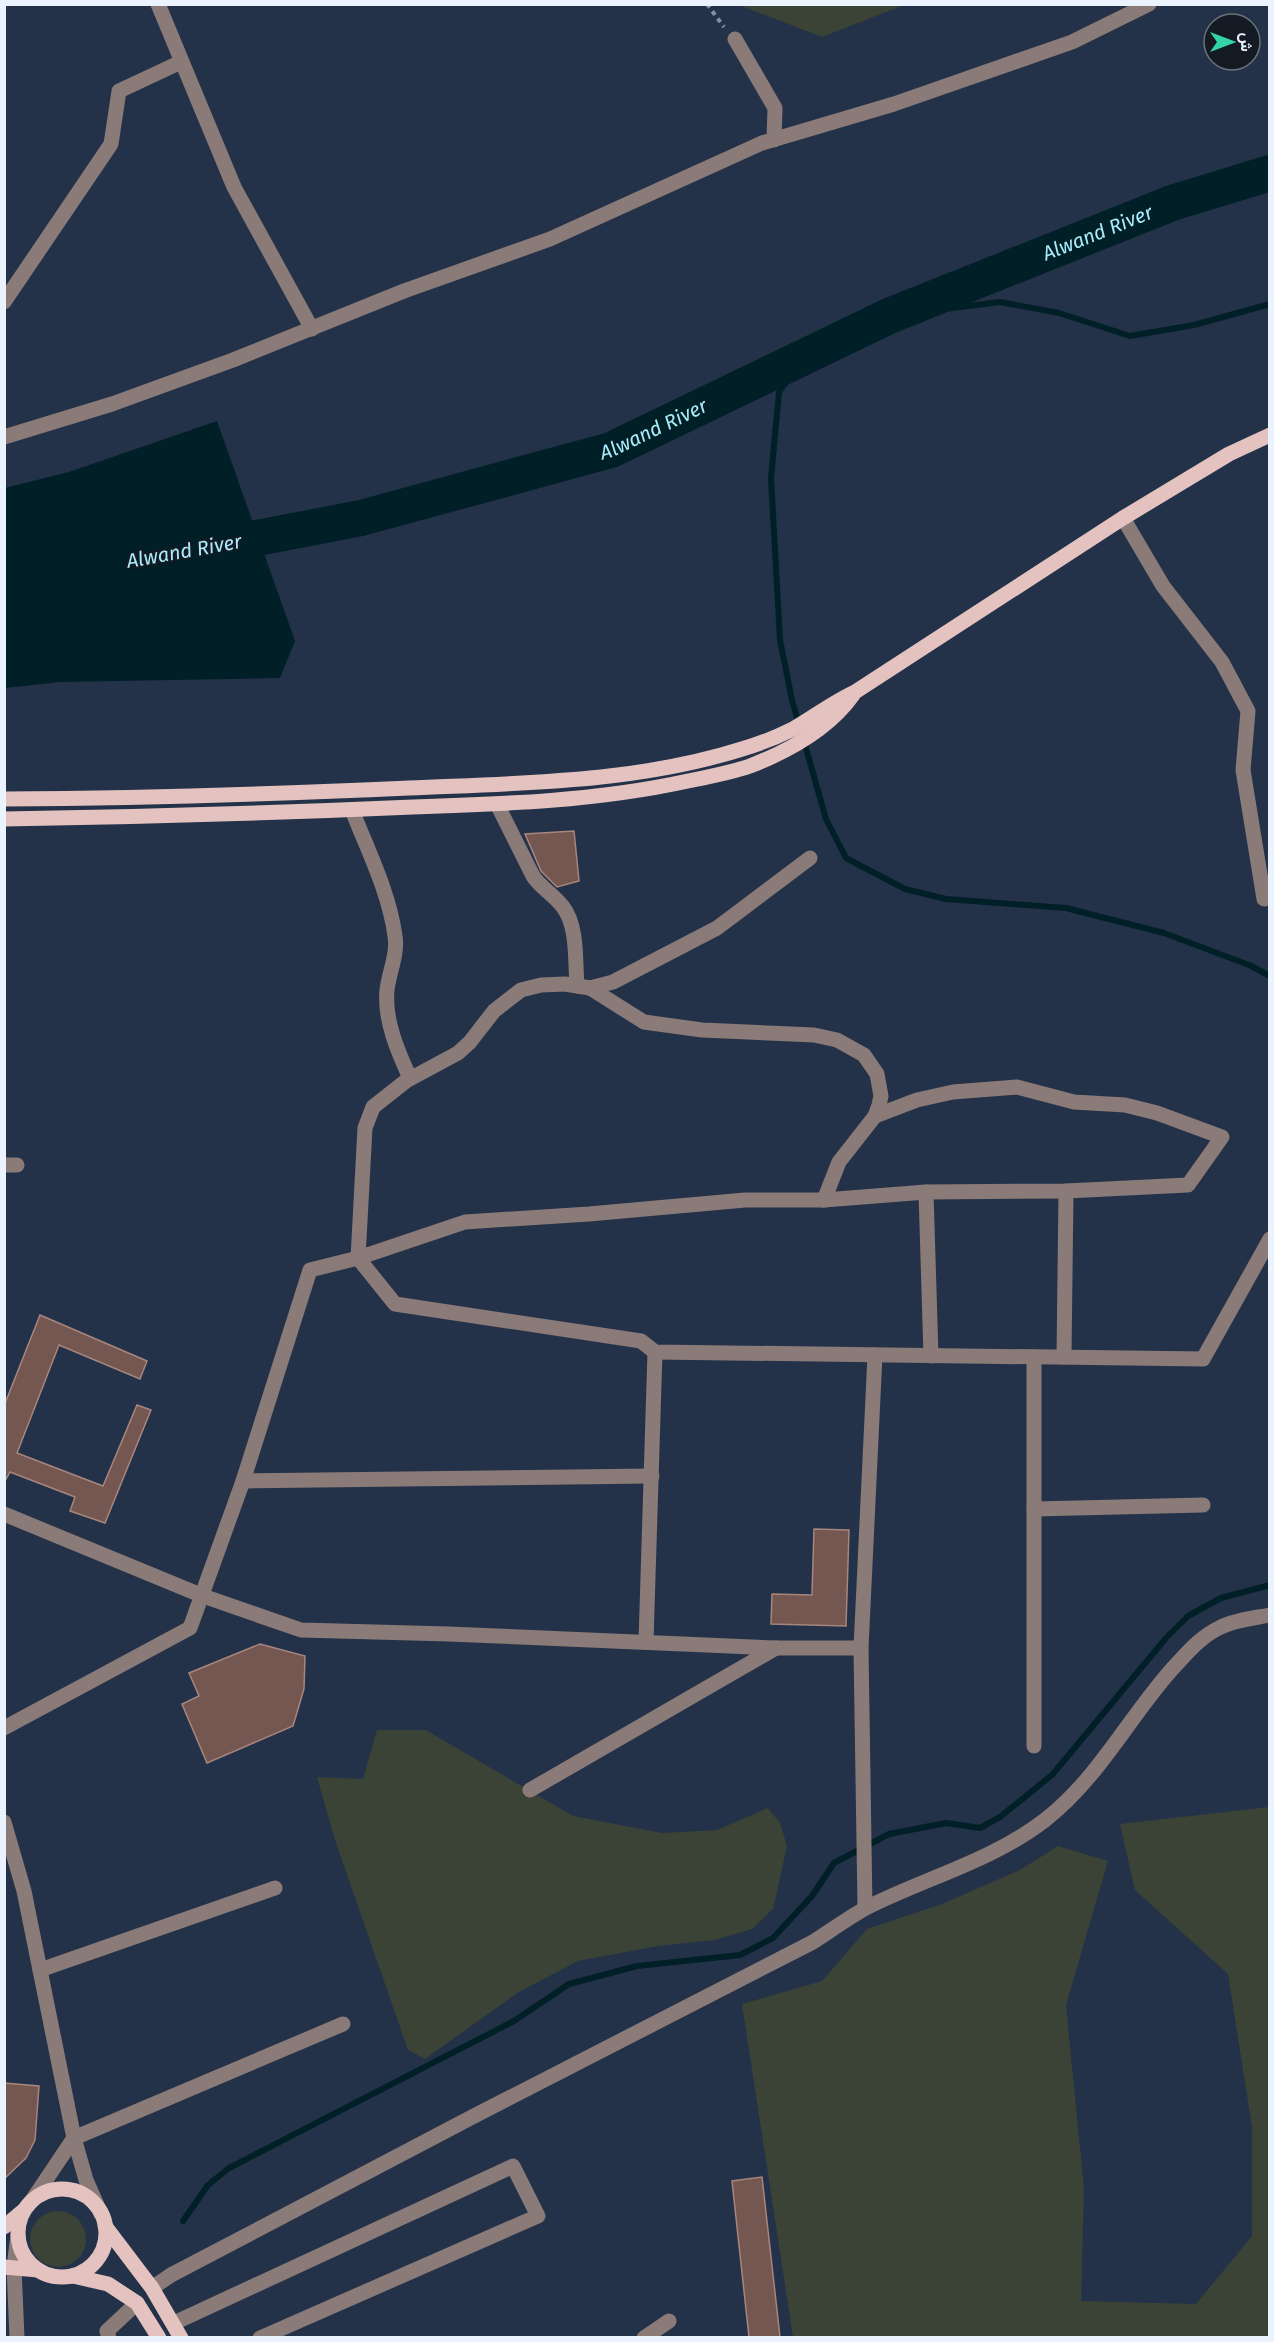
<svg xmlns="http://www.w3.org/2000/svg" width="1274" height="2342" font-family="'Fira Sans',Vazirmatn,sans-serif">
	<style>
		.green { fill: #3a4336 }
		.water { fill: #001f26 }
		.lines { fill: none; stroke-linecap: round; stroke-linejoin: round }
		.stream { stroke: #001f26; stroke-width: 6 }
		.river { stroke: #001f26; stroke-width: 36 }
		.building { fill: #745751; stroke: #a8857e; stroke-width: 1.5 }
		.path { stroke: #8591a1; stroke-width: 4; stroke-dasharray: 4.5 4.5; stroke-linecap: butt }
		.minor { stroke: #8a7a78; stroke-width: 15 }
		.major { stroke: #e3c2bf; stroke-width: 15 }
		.labels { text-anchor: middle; stroke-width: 4.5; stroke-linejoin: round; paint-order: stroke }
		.water-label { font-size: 20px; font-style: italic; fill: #a9ecfb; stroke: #131a24 }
	</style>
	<rect width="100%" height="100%" fill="#233248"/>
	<!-- green -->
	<g class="green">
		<path d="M739 5H904L822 37Z"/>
		<path d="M377 1730H426L573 1816 662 1833 717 1830 768 1808 780 1823 787 1846 773 1909 752 1929 715 1940 658 1946 578 1961 519 1992 425 2059 408 2050 335 1840 317 1777 363 1779Z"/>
		<path d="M1269 1807V2337H793L742 2004 822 1981 867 1929 942 1904 1020 1870 1058 1846 1108 1861 1066 2005 1084 2189 1081 2301 1196 2304 1252 2236V2127L1228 1974 1135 1890 1120 1824Z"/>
		<circle cx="58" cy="2239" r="28"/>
	</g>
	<!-- water -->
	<path class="water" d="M217 421 295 641 280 678 60 682 5 688V488L69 472Z"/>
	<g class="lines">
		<!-- stream -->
		<g class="stream">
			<path d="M889 316 1000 302 1059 313 1130 336 1194 325 1270 304"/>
			<path d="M799 725 792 700 780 640 771 478 779 392 803 358"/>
			<path d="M804 741 826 819 846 858 905 889 946 899 1066 908 1164 933 1249 965 1270 976"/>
			<path d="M183 2221 208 2185 229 2168 514 2021 569 1984 637 1966 740 1955 773 1938 812 1896 834 1863 889 1834 946 1823 980 1828 1000 1817 1052 1775 1166 1638 1188 1616 1221 1598 1270 1585"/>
		</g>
		<!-- river -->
		<path class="river" id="s1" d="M210 547 361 518 611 450 889 316 1172 203 1270 173"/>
	</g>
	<!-- building -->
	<g class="building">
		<path d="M574 831 579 881 557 887 541 871 525 834Z"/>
		<path d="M40 1315 147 1361 140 1379 59 1345 17 1453 103 1486 137 1405 151 1410 105 1523 70 1511 75 1497 10 1472 4 1483V1406Z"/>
		<path d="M814 1529 849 1530 846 1626 771 1624 772 1594 812 1595Z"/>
		<path d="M260 1644 305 1656 304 1689 293 1726 207 1763 182 1704 199 1696 189 1673Z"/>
		<path d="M4 2083 39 2086 35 2140 26 2158 4 2179Z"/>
		<path d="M762 2177 780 2337H749L732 2181Z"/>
	</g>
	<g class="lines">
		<!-- path -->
		<path class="path" d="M707 4 724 27"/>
		<!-- minor -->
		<g class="minor">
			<path d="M158 4 234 187 312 329"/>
			<path d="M735 39 775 108 774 140"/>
			<path d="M4 302 111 144 119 91 181 62"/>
			<path d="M4 437 112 404 233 360 404 291 550 239 762 143 894 104 1072 42 1149 4"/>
			<path d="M1123 518 1163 586 1222 662 1248 711 1243 770 1264 899"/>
			<path d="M497 804 533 876C541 888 554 895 563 907 578 926 575 962 577 986"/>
			<path d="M352 810C368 851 389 892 395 936 398 954 389 972 387 990 384 1020 398 1052 410 1078"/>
			<path d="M810 858 717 928 613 982 590 988 565 984 541 985 521 990 494 1011 470 1042 458 1053 406 1081 373 1107 365 1128 358 1258 395 1304 641 1341 655 1352 1203 1359 1270 1239"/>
			<path d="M590 988 644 1022 702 1030 814 1035 837 1040 864 1055 877 1074 881 1096 879 1105 875 1116 839 1162 824 1200"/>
			<path d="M4 1165H17"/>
			<path d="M926 1192 931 1356"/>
			<path d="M1034 1357V1746"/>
			<path d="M1064 1357 1066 1191"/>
			<path d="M243 1481 652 1476"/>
			<path d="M1034 1509 1203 1505"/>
			<path d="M4 1514 203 1596 301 1630 449 1634 776 1648H861"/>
			<path d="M646 1641 655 1352"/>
			<path d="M4 1728 190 1628 243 1481 310 1270 358 1258 465 1222 589 1214 745 1200H824L926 1192 1066 1191 1188 1185 1222 1137 1157 1113 1125 1105 1074 1102 1017 1087 953 1092 917 1100 875 1116"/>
			<path d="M530 1790 776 1648"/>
			<path d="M4 1822 24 1891 74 2138 86 2180 101 2214"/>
			<path d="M865 1908 861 1648 875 1355"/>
			<path d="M40 1970 275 1888"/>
			<path d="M33 2199 74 2138 343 2024"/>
			<path d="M152 2288 171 2275 476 2115 813 1942C830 1931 848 1918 866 1908 925 1878 992 1861 1045 1820 1098 1779 1129 1717 1173 1668 1188 1652 1201 1636 1221 1627 1235 1620 1254 1618 1270 1615"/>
			<path d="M174 2323 513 2166 538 2216 260 2338"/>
			<path d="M17 2338 14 2267 18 2235"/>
			<path d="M109 2338 107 2331 137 2303"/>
			<path d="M644 2338 669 2321"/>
		</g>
		<!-- major -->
		<g class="major">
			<path d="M4 799C140 798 274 794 409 788 520 783 635 783 742 749 759 744 777 737 793 729 814 717 833 702 855 692L1123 518 1229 454 1270 435"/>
			<path d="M4 819C141 817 277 813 413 807 505 804 597 801 688 781 708 777 730 773 750 766 789 751 828 730 853 695"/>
			<circle cx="62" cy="2233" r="44"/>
			<path d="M105 2226 152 2288 181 2338"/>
			<path d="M4 2227 23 2211"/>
			<path d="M4 2267 38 2270"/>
			<path d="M73 2276 108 2284 137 2303 159 2338"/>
		</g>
	</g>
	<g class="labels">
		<!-- water labels -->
		<g class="water-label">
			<text dy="7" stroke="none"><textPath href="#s1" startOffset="946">Alwand River</textPath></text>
			<text dy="7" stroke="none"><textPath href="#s1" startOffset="460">Alwand River</textPath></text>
			<text transform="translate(184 551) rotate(-10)" y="7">Alwand River</text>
		</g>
	</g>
	<!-- border -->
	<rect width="1274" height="2342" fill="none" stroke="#ebf3fe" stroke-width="12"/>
	<!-- north arrow -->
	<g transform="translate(1232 42) rotate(90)"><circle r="28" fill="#131a24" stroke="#69717b" stroke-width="1.5"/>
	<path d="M0-4.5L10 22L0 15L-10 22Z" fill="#35d4a7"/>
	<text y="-9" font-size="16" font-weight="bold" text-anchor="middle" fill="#ebf3fe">ش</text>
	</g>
</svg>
